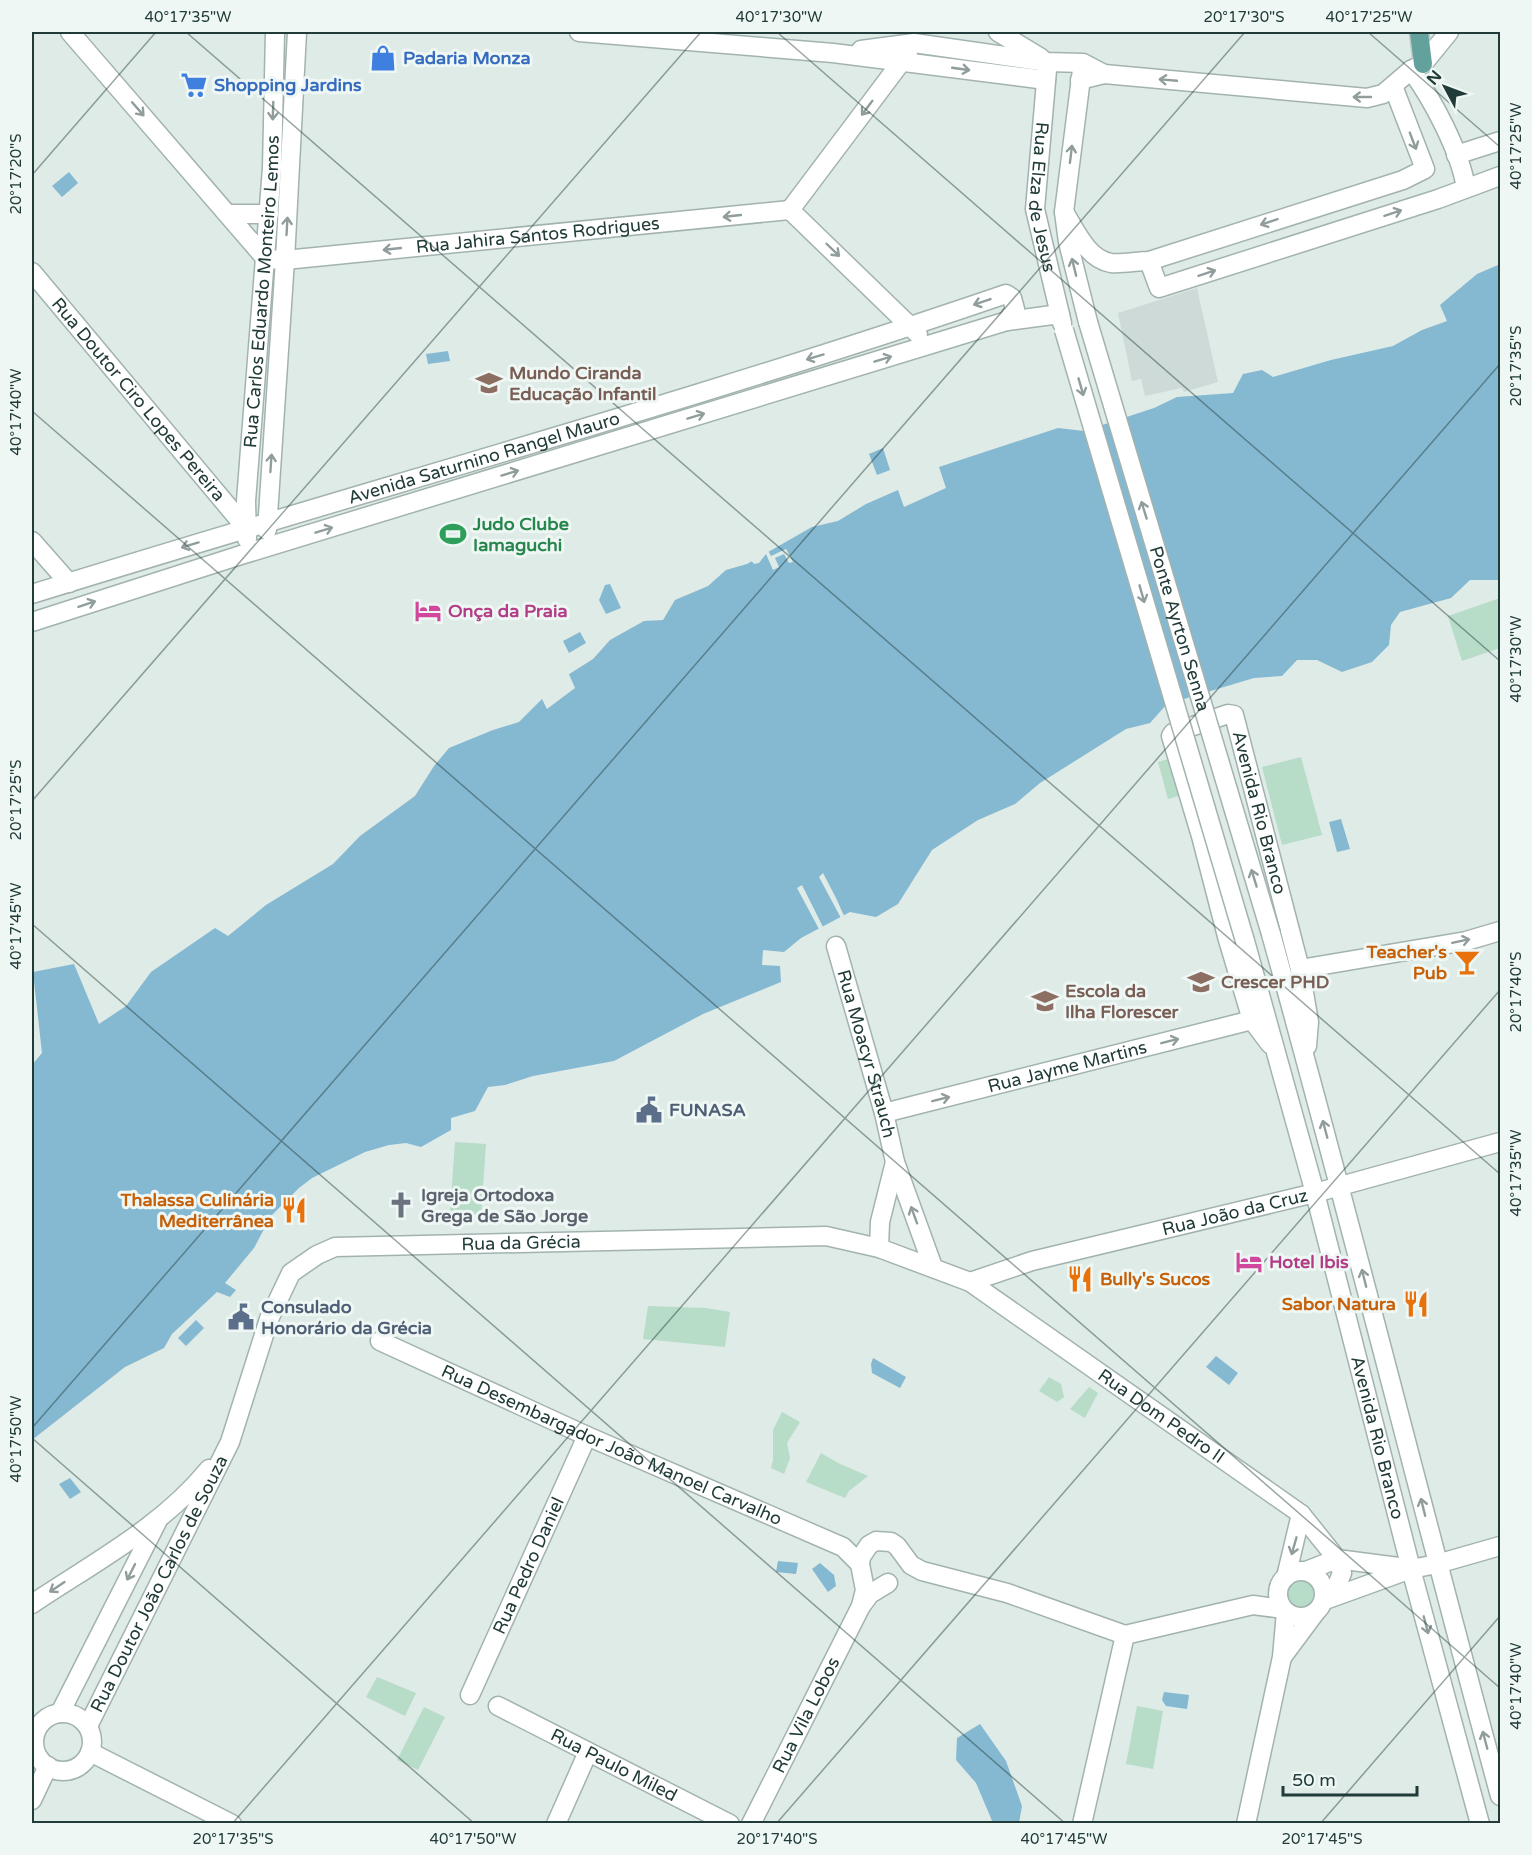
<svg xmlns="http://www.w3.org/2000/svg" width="1532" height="1855" font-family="'Varela Round',sans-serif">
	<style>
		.built { fill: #cddad7 }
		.green { fill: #b7dcc8 }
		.water { fill: #85b8d1 }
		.pier { fill: #dfebe7 }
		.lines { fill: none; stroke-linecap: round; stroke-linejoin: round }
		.minor-casing { stroke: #a2b3af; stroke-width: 21 }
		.major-casing { stroke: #c1c8c7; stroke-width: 21 }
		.minor { stroke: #fff; stroke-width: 18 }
		.major { stroke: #62a19c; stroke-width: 18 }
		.minor-bridge-casing { stroke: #a2b3af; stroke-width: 21; stroke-linecap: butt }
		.minor-bridge { stroke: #fff; stroke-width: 18 }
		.oneway { stroke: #909d9c }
		.ticks { fill: none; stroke: #203b38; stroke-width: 1.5; stroke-opacity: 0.45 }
		.labels { text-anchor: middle; stroke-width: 6; stroke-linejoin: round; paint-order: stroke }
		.shop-label { font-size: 18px; font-weight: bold; fill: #366cbe; stroke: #eff7f5; text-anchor: start }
		.street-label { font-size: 18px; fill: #203b38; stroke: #eff7f5 }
		.education-label { font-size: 18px; font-weight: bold; fill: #785e54; stroke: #eff7f5; text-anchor: start }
		.leisure-label { font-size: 18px; font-weight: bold; fill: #27864d; stroke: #eff7f5; text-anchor: start }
		.hotel-label { font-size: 18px; font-weight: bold; fill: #b23c85; stroke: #eff7f5; text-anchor: start }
		.food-label { font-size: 18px; font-weight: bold; fill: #c56008; stroke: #eff7f5; text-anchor: end }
		.service-label { font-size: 18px; font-weight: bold; fill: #4e5e75; stroke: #eff7f5; text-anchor: start }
		.worship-label { font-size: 18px; font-weight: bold; fill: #5b616d; stroke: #eff7f5; text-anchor: start }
		.neatline { fill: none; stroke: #203b38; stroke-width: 2 }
		.ticks-label { font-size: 15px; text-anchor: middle; fill: #203b38 }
	</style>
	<rect width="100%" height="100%" fill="#dfebe7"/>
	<!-- built -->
	<path class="built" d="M1197 288 1218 382 1184 392 1182 388 1145 396 1141 379 1132 381 1118 313Z"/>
	<!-- green -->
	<g class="green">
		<path d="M1500 598V648L1462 661 1448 616Z"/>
		<path d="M1175 757 1185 794 1168 799 1158 762Z"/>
		<path d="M1301 757 1322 835 1282 845 1262 767Z"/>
		<path d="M455 1142 486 1144 481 1215 450 1213Z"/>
		<path d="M648 1306 706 1308 730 1312 725 1347 643 1339Z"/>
		<path d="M1049 1377 1061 1384 1064 1397 1057 1402 1039 1391Z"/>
		<path d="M1089 1387 1098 1393 1085 1418 1070 1409Z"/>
		<path d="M782 1412 800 1422 787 1443 790 1458 784 1474 771 1468 773 1460V1430Z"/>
		<path d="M821 1453 838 1463 868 1476 849 1491 845 1498 806 1482Z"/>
		<circle cx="1301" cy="1593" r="20"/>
		<path d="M377 1677 416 1693 405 1716 366 1697Z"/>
		<path d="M1137 1706 1163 1711 1153 1769 1126 1764Z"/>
		<path d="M424 1707 445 1717 418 1770 397 1760Z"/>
	</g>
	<!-- water -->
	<g class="water">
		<path d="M69 172 78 183 62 197 52 186Z"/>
		<path d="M1498 265 1500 266V580H1470L1451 598 1400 612 1391 625 1389 645 1372 662 1342 672 1317 660H1297L1282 676 1254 678 1167 704 1150 723 1126 729 1040 783 1015 804 978 820 932 850 898 904 876 917 850 912 801 938 784 952 763 950 762 965 780 966 781 982 703 1014 614 1061 533 1076 505 1085 488 1087 475 1111 451 1118V1130L421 1147 406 1143 389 1145 365 1152 312 1178 299 1188 271 1216 254 1248 225 1283 236 1290 230 1297 217 1292 172 1334 164 1348 125 1367 32 1440V1065L42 1053 33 972 74 964 99 1024 126 1006 151 972 215 928 228 936 266 905 333 864 360 836 415 796 434 766 449 748 493 730 519 722 563 678 593 659 610 640 644 621 663 620 675 600 708 586 726 570 747 564 812 527 838 521 866 504 898 490 904 507 946 488 939 467 1058 428 1084 431 1154 408 1177 397 1233 393 1243 374 1262 370 1273 377 1331 360 1393 346 1422 330 1447 321 1440 305 1477 274Z"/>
		<path d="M448 351 450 361 428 364 426 354Z"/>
		<path d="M883 448 890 470 877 475 869 454Z"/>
		<path d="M610 584 621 608 606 614 599 600 605 585Z"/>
		<path d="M580 632 586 643 569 653 563 641Z"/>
		<path d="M1341 819 1350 849 1337 852 1329 822Z"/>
		<path d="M196 1320 204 1328 186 1346 178 1338Z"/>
		<path d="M1216 1356 1238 1373 1229 1385 1206 1367Z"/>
		<path d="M873 1358 906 1377 900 1388 872 1373 871 1364Z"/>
		<path d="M70 1478 81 1492 70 1499 59 1484Z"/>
		<path d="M778 1561 798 1563 796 1574 776 1572Z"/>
		<path d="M820 1563 834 1575 836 1586 828 1592 812 1569Z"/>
		<path d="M1164 1692 1189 1695 1187 1709 1166 1706 1162 1700Z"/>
		<path d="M980 1724 1006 1761 1022 1806 1019 1823H993L976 1783 956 1760 957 1738Z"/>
	</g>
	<!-- pier -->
	<g class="pier">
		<path d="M767 549 771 556 786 549 793 562 789 563 784 554 775 558 779 567 773 570 766 554 759 563 754 564 750 559Z"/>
		<path d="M568 672 575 688 547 709 541 697 561 676Z"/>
		<path d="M823 873 836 898 845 918 842 920 819 877Z"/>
		<path d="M802 885 824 929 820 931 797 888Z"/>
	</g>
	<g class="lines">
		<!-- minor casing -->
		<g class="minor-casing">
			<g id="minor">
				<path d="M70 32 266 259"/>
				<path d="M579 32 833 53 1046 80"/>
				<path d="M998 32 1041 58"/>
				<path d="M861 50 914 43 1047 62 1083 63 1104 74"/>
				<path id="s1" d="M1047 70 1035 209 1062 323"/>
				<path d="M1082 70 1064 212 1068 242 1088 322"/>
				<path d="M1411 70C1433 100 1460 151 1466 188"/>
				<path d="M1080 80 1104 74 1367 98 1383 94 1411 70 1423 64 1449 32"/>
				<path d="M1456 155 1500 141"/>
				<path d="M790 210 908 53"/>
				<path d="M790 210 918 334"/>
				<path d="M1064 212C1075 229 1087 259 1111 263 1123 264 1137 261 1149 261L1403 180 1425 169 1393 86"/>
				<path d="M228 214H269"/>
				<path id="s2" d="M266 259 285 260 790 210"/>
				<path d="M1149 261 1159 288 1438 199 1500 176"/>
				<path id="s3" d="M32 272 246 528"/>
				<path d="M267 530 285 260 297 32"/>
				<path id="s4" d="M247 539 246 501 272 168 275 32"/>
				<path d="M32 541 69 583"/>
				<path id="s5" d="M32 594C356 493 685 404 1006 294L1012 298 1015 309 1007 321"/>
				<path d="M32 622 241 555 1007 321 1060 314"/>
				<path d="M1271 934C1351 1221 1422 1509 1500 1796"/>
				<path id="s6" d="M1245 941 1315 1193 1411 1569 1480 1824"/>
				<path id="s7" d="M836 946 884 1113 895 1162 933 1267"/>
				<path d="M1300 969 1466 941 1500 931"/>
				<path id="s8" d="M1270 1044 1252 1020 1228 940 1201 836 1171 736 1173 733 1228 714 1234 715 1300 969 1309 1022 1307 1046"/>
				<path id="s9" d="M884 1113 1252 1020"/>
				<path d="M879 1248 880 1222 895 1162"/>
				<path id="s10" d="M970 1282 1032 1261 1315 1193 1500 1142"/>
				<path id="s11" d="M380 1341 587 1436 843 1547 860 1564"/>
				<circle cx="1301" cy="1594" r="23"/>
				<path d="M1306 1571 1337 1559 1406 1568"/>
				<path d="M1286 1577 1301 1514"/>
				<path d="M1328 1599 1411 1569 1437 1564 1500 1546"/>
				<path d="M32 1604C93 1563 162 1527 209 1469"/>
				<path d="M861 1606 865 1590 860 1564 861 1557 869 1545 876 1541 891 1542 897 1546 911 1565 922 1571 1007 1593 1125 1635"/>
				<path d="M1125 1635 1253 1605 1283 1609"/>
				<path d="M1283 1656 1315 1613"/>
				<path id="s12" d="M470 1695 587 1436"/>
				<path id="s13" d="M498 1706 730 1824"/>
				<path d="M60 1713 157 1522"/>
				<circle cx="63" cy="1742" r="29"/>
				<path id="s14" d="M88 1726 230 1442 269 1319 291 1273 317 1255 335 1247 826 1236 879 1248 970 1282 1301 1514 1337 1559 1342 1573 1333 1595"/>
				<path d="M90 1752 232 1824"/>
				<path d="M32 1800 48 1766"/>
				<path d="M556 1824 588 1752"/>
				<path id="s15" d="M751 1824 861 1606 870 1594 888 1583"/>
				<path d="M1082 1824 1125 1635"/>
				<path d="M1246 1824 1282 1657 1286 1612"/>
			</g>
		</g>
		<!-- major casing -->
		<g class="major-casing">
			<path id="major" d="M1419 32 1423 64"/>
		</g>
		<!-- minor -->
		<use href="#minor" class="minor"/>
		<!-- major -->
		<use href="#major" class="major"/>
		<!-- minor-bridge casing -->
		<g class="minor-bridge-casing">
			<g id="minor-bridge">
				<path id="s16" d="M1088 322 1271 934"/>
				<path d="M1064 330 1245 941"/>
			</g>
		</g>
		<!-- minor-bridge -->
		<use href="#minor-bridge" class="minor-bridge"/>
	</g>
	<!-- one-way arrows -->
	<defs><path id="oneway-shaft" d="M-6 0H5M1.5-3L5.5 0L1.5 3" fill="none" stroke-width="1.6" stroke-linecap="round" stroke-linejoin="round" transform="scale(1.5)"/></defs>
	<g class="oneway">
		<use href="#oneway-shaft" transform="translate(961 69) rotate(8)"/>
		<use href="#oneway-shaft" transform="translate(1168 80) rotate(-175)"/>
		<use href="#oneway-shaft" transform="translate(1362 97) rotate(-180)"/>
		<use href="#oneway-shaft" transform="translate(867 108) rotate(127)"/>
		<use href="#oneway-shaft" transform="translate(138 109) rotate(49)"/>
		<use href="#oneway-shaft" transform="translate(273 111) rotate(92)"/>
		<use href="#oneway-shaft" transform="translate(1413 141) rotate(69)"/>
		<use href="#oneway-shaft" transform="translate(1071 154) rotate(-83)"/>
		<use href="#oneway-shaft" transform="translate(1393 213) rotate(-18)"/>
		<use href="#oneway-shaft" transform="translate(732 216) rotate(174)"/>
		<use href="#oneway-shaft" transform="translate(1269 222) rotate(162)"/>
		<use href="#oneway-shaft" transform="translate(287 226) rotate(-87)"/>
		<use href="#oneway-shaft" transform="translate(392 249) rotate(174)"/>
		<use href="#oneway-shaft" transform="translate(833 250) rotate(44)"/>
		<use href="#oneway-shaft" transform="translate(1074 267) rotate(-104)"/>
		<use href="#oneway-shaft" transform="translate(1207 273) rotate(-18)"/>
		<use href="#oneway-shaft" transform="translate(982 302) rotate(161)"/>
		<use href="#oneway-shaft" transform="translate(815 357) rotate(163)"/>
		<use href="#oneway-shaft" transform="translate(883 359) rotate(-17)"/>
		<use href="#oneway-shaft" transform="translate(1081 387) rotate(74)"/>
		<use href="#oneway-shaft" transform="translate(696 416) rotate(-17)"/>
		<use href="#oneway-shaft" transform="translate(271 463) rotate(-86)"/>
		<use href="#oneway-shaft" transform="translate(510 473) rotate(-17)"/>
		<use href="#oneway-shaft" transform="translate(1144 510) rotate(-107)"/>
		<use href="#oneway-shaft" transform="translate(324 530) rotate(-17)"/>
		<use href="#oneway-shaft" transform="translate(190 545) rotate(163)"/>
		<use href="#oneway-shaft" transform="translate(1142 594) rotate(74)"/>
		<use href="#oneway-shaft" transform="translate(87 604) rotate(-18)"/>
		<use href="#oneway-shaft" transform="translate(1254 878) rotate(-107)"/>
		<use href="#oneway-shaft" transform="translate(1461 941) rotate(-12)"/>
		<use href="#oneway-shaft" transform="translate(1170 1041) rotate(-14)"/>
		<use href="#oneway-shaft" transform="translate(941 1099) rotate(-14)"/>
		<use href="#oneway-shaft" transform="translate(1325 1129) rotate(-105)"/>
		<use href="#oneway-shaft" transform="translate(914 1215) rotate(-110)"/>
		<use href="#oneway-shaft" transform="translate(1364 1278) rotate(-104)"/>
		<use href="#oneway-shaft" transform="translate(1423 1507) rotate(-104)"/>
		<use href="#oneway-shaft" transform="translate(1294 1546) rotate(106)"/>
		<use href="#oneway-shaft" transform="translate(131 1572) rotate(117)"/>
		<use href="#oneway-shaft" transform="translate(57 1587) rotate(146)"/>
		<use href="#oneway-shaft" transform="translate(1426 1625) rotate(75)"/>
		<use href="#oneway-shaft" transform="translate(1485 1740) rotate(-105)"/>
	</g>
	<!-- ticks -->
	<path class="ticks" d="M186 32 1500 1174M777 32 1500 661M1368 32 1500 147M32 175 156 32M32 411 1500 1688M32 801 701 32M32 924 1066 1824M32 1428 1245 32M32 1438 475 1824M232 1824 1500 364M776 1824 1500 990M1320 1824 1500 1616"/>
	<!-- icons -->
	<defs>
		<g id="shop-bare" transform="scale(2.07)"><path d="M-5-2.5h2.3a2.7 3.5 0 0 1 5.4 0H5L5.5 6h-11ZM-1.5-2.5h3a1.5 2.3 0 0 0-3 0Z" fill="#3f7fe0" stroke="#eff7f5" stroke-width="2.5" paint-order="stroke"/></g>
		<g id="supermarket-bare" transform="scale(2.07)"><path d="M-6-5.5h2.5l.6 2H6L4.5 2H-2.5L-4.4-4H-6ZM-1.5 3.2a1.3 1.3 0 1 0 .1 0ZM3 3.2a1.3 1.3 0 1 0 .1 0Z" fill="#3f7fe0" stroke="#eff7f5" stroke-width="2.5" paint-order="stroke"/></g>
		<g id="school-bare" transform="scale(2.07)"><path d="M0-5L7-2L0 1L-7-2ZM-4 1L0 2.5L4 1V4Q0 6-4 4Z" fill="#8d6e63" stroke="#eff7f5" stroke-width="2.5" paint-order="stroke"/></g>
		<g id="stadium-bare" transform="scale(2.07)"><path d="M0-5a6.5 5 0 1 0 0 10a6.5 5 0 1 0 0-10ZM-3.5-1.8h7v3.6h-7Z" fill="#2e9e5b" stroke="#eff7f5" stroke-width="2.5" paint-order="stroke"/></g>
		<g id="hotel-bare" transform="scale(2.07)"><path d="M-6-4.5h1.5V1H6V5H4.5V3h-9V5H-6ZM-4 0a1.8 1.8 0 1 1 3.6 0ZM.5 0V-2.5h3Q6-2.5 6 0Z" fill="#d1479c" stroke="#eff7f5" stroke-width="2.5" paint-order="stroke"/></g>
		<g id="bar-bare" transform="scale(2.07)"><path d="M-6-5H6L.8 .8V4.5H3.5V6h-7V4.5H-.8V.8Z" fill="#e8710a" stroke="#eff7f5" stroke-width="2.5" paint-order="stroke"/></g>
		<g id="civic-bare" transform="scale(2.07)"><path d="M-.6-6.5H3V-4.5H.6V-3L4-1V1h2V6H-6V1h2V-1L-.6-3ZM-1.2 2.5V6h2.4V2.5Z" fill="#5c6f8a" stroke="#eff7f5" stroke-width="2.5" paint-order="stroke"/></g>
		<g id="church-bare" transform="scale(2.07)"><path d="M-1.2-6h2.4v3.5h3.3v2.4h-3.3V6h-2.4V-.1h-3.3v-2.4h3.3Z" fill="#6b7280" stroke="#eff7f5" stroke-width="2.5" paint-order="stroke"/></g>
		<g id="restaurant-bare" transform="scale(2.07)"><path d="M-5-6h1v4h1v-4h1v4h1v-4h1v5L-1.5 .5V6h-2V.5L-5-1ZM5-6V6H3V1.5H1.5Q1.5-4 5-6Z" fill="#e8710a" stroke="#eff7f5" stroke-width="2.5" paint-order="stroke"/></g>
	</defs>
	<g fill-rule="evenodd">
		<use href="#shop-bare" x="383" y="58"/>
		<use href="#supermarket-bare" x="194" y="85"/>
		<use href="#school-bare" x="489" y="383"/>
		<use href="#stadium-bare" x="453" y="534"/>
		<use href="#hotel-bare" x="428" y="611"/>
		<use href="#bar-bare" x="1467" y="962"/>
		<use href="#school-bare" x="1201" y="982"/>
		<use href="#school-bare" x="1045" y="1001"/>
		<use href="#civic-bare" x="649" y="1110"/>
		<use href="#church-bare" x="401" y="1205"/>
		<use href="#restaurant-bare" x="294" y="1210"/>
		<use href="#hotel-bare" x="1249" y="1262"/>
		<use href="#restaurant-bare" x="1080" y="1279"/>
		<use href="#restaurant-bare" x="1416" y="1304"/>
		<use href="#civic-bare" x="241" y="1317"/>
	</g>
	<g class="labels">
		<!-- shop labels -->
		<g class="shop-label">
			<text x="403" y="64">Padaria Monza</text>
			<text x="214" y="91">Shopping Jardins</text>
		</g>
		<!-- street labels -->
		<g class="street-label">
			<text dy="6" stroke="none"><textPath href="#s1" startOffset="128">Rua Elza de Jesus</textPath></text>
			<text dy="6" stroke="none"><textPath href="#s2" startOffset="273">Rua Jahira Santos Rodrigues</textPath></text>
			<text dy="6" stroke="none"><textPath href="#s4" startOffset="248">Rua Carlos Eduardo Monteiro Lemos</textPath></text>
			<text dy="6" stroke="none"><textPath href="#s3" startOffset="166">Rua Doutor Ciro Lopes Pereira</textPath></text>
			<text dy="6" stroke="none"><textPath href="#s5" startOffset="472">Avenida Saturnino Rangel Mauro</textPath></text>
			<text dy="6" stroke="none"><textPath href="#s16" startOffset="320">Ponte Ayrton Senna</textPath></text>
			<text dy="6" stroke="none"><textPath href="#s8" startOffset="494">Avenida Rio Branco</textPath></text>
			<text dy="6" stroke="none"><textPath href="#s7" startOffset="112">Rua Moacyr Strauch</textPath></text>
			<text dy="6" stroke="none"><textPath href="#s9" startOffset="189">Rua Jayme Martins</textPath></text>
			<text dy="6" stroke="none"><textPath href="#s10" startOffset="274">Rua João da Cruz</textPath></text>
			<text dy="6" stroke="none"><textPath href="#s14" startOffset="735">Rua da Grécia</textPath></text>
			<text dy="6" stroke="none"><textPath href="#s14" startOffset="1425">Rua Dom Pedro II</textPath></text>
			<text dy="6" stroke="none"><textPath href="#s6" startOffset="514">Avenida Rio Branco</textPath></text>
			<text dy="6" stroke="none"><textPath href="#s11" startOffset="254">Rua Desembargador João Manoel Carvalho</textPath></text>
			<text dy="6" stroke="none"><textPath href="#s12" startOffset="142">Rua Pedro Daniel</textPath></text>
			<text dy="6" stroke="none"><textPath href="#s14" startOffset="159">Rua Doutor João Carlos de Souza</textPath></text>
			<text dy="6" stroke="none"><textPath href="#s15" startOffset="122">Rua Vila Lobos</textPath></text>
			<text dy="6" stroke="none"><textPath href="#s13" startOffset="130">Rua Paulo Miled</textPath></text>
		</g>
		<!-- education labels -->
		<g class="education-label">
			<text x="509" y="379">Mundo Ciranda<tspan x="509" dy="21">Educação Infantil</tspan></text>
			<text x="1221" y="988">Crescer PHD</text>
			<text x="1065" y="997">Escola da<tspan x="1065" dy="21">Ilha Florescer</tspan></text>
		</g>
		<!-- leisure labels -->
		<g class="leisure-label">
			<text x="473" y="530">Judo Clube<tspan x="473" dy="21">Iamaguchi</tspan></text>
		</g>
		<!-- hotel labels -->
		<g class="hotel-label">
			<text x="448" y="617">Onça da Praia</text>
			<text x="1269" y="1268">Hotel Ibis</text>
		</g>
		<!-- food labels -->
		<g class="food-label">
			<text x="1447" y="958">Teacher's<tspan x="1447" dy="21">Pub</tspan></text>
			<text x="274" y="1206">Thalassa Culinária<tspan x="274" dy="21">Mediterrânea</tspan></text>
			<text x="1100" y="1285" text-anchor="start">Bully's Sucos</text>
			<text x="1396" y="1310">Sabor Natura</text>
		</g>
		<!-- service labels -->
		<g class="service-label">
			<text x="669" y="1116">FUNASA</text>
			<text x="261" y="1313">Consulado<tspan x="261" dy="21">Honorário da Grécia</tspan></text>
		</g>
		<!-- worship labels -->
		<g class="worship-label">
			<text x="421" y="1201">Igreja Ortodoxa<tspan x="421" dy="21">Grega de São Jorge</tspan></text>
		</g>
	</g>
	<!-- border -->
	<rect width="1532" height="1855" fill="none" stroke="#eff7f5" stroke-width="66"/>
	<!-- north arrow -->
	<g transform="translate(1445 87) rotate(311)" stroke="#eff7f5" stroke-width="4.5" paint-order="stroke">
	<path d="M0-4.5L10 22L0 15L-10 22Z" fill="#203b38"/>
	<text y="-9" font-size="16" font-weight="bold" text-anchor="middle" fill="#203b38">N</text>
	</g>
	<!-- scale -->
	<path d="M1283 1786v9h134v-9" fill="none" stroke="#203b38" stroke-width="3"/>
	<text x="1292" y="1786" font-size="18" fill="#203b38" stroke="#eff7f5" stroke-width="4.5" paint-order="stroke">50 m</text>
	<rect x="33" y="33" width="1466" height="1789" class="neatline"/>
	<g class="ticks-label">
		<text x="188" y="22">40°17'35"W</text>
		<text x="779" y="22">40°17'30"W</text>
		<text x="1244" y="22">20°17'30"S</text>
		<text x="1369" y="22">40°17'25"W</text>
		<text transform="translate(1516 146) rotate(-90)" y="5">40°17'25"W</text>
		<text transform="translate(16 174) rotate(-90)" y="5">20°17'20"S</text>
		<text transform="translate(1516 366) rotate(-90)" y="5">20°17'35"S</text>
		<text transform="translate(16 412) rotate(-90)" y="5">40°17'40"W</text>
		<text transform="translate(1516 659) rotate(-90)" y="5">40°17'30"W</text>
		<text transform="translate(16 800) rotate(-90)" y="5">20°17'25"S</text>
		<text transform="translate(16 926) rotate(-90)" y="5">40°17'45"W</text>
		<text transform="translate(1516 992) rotate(-90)" y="5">20°17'40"S</text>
		<text transform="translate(1516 1173) rotate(-90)" y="5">40°17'35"W</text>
		<text transform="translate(16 1439) rotate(-90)" y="5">40°17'50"W</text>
		<text transform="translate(1516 1686) rotate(-90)" y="5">40°17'40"W</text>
		<text x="233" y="1844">20°17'35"S</text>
		<text x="473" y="1844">40°17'50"W</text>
		<text x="777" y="1844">20°17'40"S</text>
		<text x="1064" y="1844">40°17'45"W</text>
		<text x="1322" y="1844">20°17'45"S</text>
	</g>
</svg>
